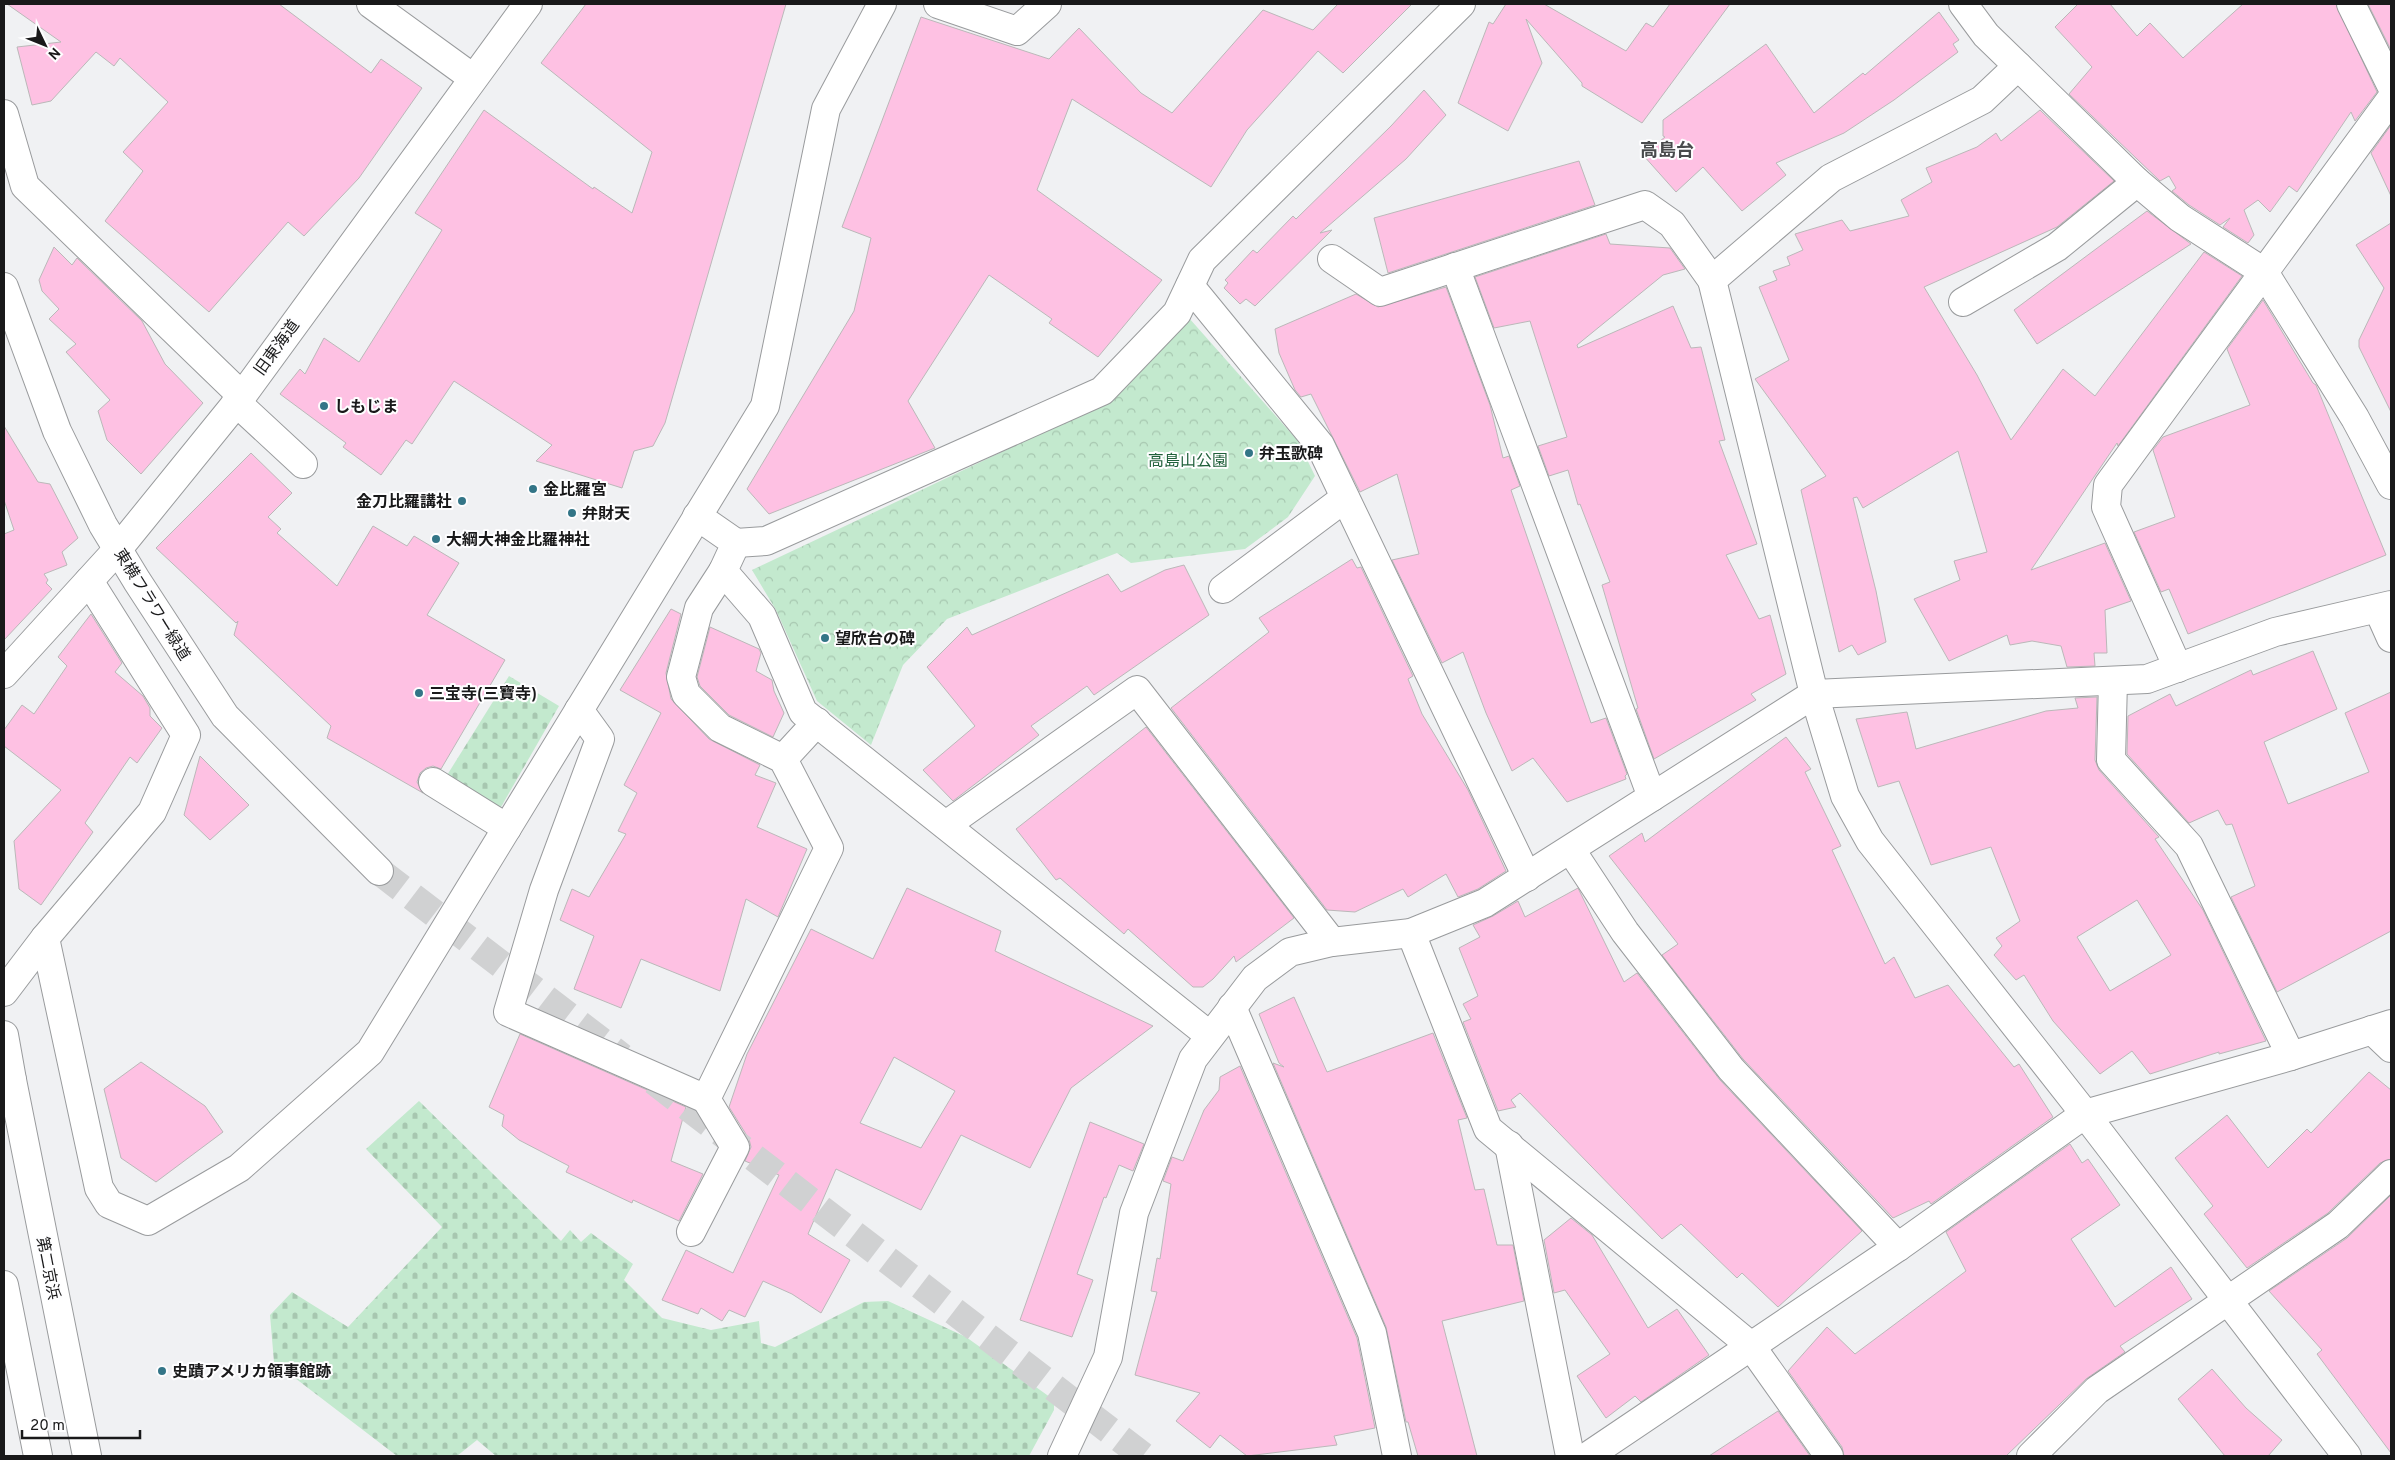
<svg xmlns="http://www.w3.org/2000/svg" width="2395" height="1460" font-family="Overpass,'Noto Sans JP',sans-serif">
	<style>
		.cemetery { fill: url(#cemetery-stones) }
		.park { fill: url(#park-crowns) }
		.building { fill: #fec1e3; stroke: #bbb8b9; fill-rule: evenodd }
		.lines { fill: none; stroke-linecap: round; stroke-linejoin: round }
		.minor-tunnel { stroke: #d0d1d2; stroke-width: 28; stroke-dasharray: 28 14; stroke-linecap: butt }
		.minor-casing { stroke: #999b9d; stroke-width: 30 }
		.major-casing { stroke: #999b9d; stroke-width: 30 }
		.highway-casing { stroke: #999b9d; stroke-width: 30 }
		.minor { stroke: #fff; stroke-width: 28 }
		.major { stroke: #fff; stroke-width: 28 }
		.highway { stroke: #fff; stroke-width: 28 }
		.poi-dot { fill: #337587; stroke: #fefeff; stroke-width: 2 }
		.labels { text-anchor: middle; stroke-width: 4; stroke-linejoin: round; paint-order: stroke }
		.street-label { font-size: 16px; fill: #19191a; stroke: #fefeff }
		.poi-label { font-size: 16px; font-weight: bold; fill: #19191a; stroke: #fefeff; text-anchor: start }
		.park-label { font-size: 16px; fill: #21613c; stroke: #fefeff }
		.neighbourhood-label { font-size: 18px; font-weight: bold; fill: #494a4c; stroke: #fefeff }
	</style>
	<defs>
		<pattern id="cemetery-stones" width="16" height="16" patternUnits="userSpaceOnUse" patternTransform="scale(1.25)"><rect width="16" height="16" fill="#c3e9ce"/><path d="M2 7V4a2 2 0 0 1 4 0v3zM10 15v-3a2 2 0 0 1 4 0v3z" fill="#a7c7b0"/></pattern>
		<pattern id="park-crowns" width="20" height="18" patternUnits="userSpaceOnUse" patternTransform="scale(1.25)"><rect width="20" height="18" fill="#c3e9ce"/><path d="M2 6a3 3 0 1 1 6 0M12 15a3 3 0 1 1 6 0" fill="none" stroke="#a7c7b0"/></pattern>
	</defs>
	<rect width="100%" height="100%" fill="#f0f1f3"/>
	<!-- cemetery -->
	<g class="cemetery">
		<path d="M509 676 559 706 497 814 444 780Z"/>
		<path d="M419 1101 561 1241 570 1230 581 1242 591 1233 633 1264 624 1280 662 1318 711 1330 759 1321 761 1343 775 1347 864 1302 888 1301 966 1337 1054 1400V1410L1029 1456H496L477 1440 457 1456H397L274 1362 270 1315 292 1292 348 1327 442 1227 366 1149Z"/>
	</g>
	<!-- park -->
	<path class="park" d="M1189 318 1298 441 1315 476 1288 517 1245 549 1131 563 1117 553 947 619 903 665 871 745 817 701 776 610 752 570 1114 399Z"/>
	<!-- building -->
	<g class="building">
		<path d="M7 4H279L371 73 381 59 422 88 359 178 304 236 288 222 209 312 105 221 143 171 123 152 168 102 120 58 114 66 96 52 51 101 32 105 17 47 61 42Z"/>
		<path d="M586 4H786L665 423 653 446 634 451 622 488 536 461 552 445 454 381 412 444 406 440 381 475 343 447 346 443 280 394 300 369 305 374 324 338 359 362 442 230 415 213 484 110 593 189 594 187 632 213 652 152 541 63Z"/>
		<path d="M1338 4H1412L1343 73 1318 51 1247 130 1211 187 1072 99 1037 190 1162 280 1098 357 1049 323 1052 319 989 275 908 401 935 448 769 514 747 489 854 311 871 238 842 227 921 17 1049 59 1079 28 1141 93 1172 113 1263 10 1313 30Z"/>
		<path d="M1506 4H1544L1626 51 1646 23 1653 27 1670 4H1730L1642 123 1582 86V83L1526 19 1542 63 1508 131 1458 103 1489 22 1493 24Z"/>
		<path d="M2078 4H2110L2137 36 2150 23 2183 58 2243 4H2336L2377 92 2355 121 2351 112 2297 192 2289 186 2270 212 2258 200 2244 210 2254 235 2248 243 2223 227 2230 218 2220 225 2189 205 2172 191 2176 188 2169 176 2160 181 2069 94 2092 67 2055 27Z"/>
		<path d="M2368 4H2391V50Z"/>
		<path d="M1939 12 1959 40 1953 44 1958 52 1894 100 1844 133 1776 163 1786 175 1742 211 1703 167 1676 192 1643 155 1665 137 1663 136V120L1766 44 1814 113 1863 73 1865 75Z"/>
		<path d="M1424 90 1446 115 1406 159 1320 233 1332 230 1255 306 1246 299 1240 304 1224 288 1228 283 1225 280 1253 250 1257 253 1293 216 1296 219 1391 126Z"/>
		<path d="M2040 110 2114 181 2057 227 1924 287 1977 375 2011 440 2063 369 2095 396 2204 252 2242 276 2118 446 2117 443 2031 570 2105 543 2131 601 2105 610 2107 653H2094L2095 666 2067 667 2061 646 2032 641 2010 645 2007 635 1949 661 1914 599 1960 580 1954 561 1987 552 1958 451 1863 508 1857 497 1853 498 1876 591 1886 642 1858 655 1852 645 1839 652 1801 490 1826 476 1755 379 1789 360 1759 287 1777 280 1773 271 1790 265 1787 257 1803 250 1795 234 1842 220 1850 231 1909 216 1901 200 1932 182 1926 168 1977 147 1996 133 2001 141Z"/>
		<path d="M2391 125V196L2371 153Z"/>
		<path d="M1579 161 1595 205 1388 273 1374 218Z"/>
		<path d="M2147 211 2191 244 2037 344 2014 310Z"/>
		<path d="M2391 223V412L2359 347V340L2384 288 2356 245Z"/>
		<path d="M1606 234 1610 244 1670 248 1685 269 1663 275 1577 345 1578 348 1673 306 1691 348 1701 347 1725 440 1719 441 1757 544 1726 555 1759 619 1770 615 1786 674 1751 694 1756 700 1654 759 1636 709 1638 708 1602 585 1610 582 1580 504 1578 505 1568 470 1549 476 1538 446 1567 437 1530 321 1494 328 1475 277Z"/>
		<path d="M54 247 72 265 77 258 142 321 165 364 203 403 141 474 107 440 98 411 110 400 66 352 76 344 49 319 59 309 42 291 39 280Z"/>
		<path d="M1446 287 1490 405 1503 458 1509 456 1520 486 1511 490 1591 723 1606 718 1627 774 1625 776 1626 779 1567 802 1533 758 1512 771 1486 713 1463 652 1442 663 1392 560 1419 554 1397 474 1360 492 1311 394 1301 397 1295 390 1279 353 1275 329 1356 294 1378 307Z"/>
		<path d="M2263 300 2313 383 2316 385 2386 555 2188 634 2169 589 2161 592 2134 532 2175 517 2153 450 2163 437 2250 405 2227 349Z"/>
		<path d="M4 426 38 482 50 484 78 538 62 552 67 565 44 574 48 580 46 583 52 589 4 640V534L14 530 4 500Z"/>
		<path d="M251 453 292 493 268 517 281 529 277 533 337 586 373 526 407 546 414 536 459 563 427 615 505 660 441 769 433 766 426 768 420 773 417 782 423 793 327 738 331 726 234 635 238 621 236 623 156 548Z"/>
		<path d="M1352 559 1357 568 1361 567 1413 676 1408 679 1422 714 1468 790 1506 871 1478 889 1458 897 1446 874 1408 897 1403 889 1355 912 1327 910 1171 708 1269 632 1259 618Z"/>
		<path d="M1184 565 1209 615 1094 695 1087 686 1031 726 1039 735 953 801 923 770 975 726 927 667 967 627 972 635 1108 574 1121 592 1165 570Z"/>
		<path d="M671 609 681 614 666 673 671 699 709 739 760 765 755 775 776 783 757 827 807 849 778 917 746 899 720 991 641 959 621 1008 574 989 594 936 560 920 572 889 589 897 626 834 618 831 637 793 624 785 661 713 620 690Z"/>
		<path d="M91 614 122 663 115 672 143 696 150 708V716L162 728 137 763 130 757 85 823 93 832 41 905 19 889 14 841 61 790 4 746V730L22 705 34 714 67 666 58 657Z"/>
		<path d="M710 627 759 649 761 653 756 671 772 680 774 691 784 713 773 737 729 715 700 686 697 677Z"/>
		<path d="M2313 651 2337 709 2264 742 2288 804 2369 772 2345 713 2391 692V931L2277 992 2231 897 2255 886 2232 824 2226 825 2218 810 2189 823 2127 754 2128 716 2170 694 2176 706 2251 670 2253 675Z"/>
		<path d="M2097 697 2095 760 2099 770 2159 837 2155 839 2203 910 2266 1041 2219 1054V1052L2150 1074 2132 1051 2100 1074 2053 1021 2024 975 2016 980 1994 955 2002 946 1996 938 2020 921 1991 847 1931 865 1899 781 1878 787 1856 719 1907 712 1916 749 2046 711 2078 708 2075 698ZM2137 900 2171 955 2110 991 2077 937Z"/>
		<path d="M1146 727 1294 918 1236 962 1234 956 1213 979 1203 987H1193L1128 929 1124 934 1060 878 1056 880 1016 829Z"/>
		<path d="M1786 737 1811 769 1805 772 1841 846 1832 850 1885 964 1894 957 1915 998 1948 985 2014 1067 2019 1064 2053 1117 1931 1204 1929 1201 1893 1218 1743 1059 1662 955 1678 944 1609 856 1642 833 1645 842Z"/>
		<path d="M200 756 249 805 210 840 184 815Z"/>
		<path d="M907 888 1001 931 995 951 1153 1026 1071 1088 1030 1168 961 1135 921 1210 836 1169 808 1234 850 1260 821 1313 792 1294 763 1281 745 1317 729 1310 722 1321 701 1308 698 1314 662 1300 686 1250 733 1273 779 1175 745 1161 751 1147 749 1139 729 1107 747 1054 811 929 873 959ZM894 1057 955 1091 921 1148 860 1123Z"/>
		<path d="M1578 888 1624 982 1637 973 1720 1080 1862 1231 1778 1307 1742 1273 1737 1278 1681 1224 1662 1239 1520 1093 1511 1100 1516 1107 1498 1111 1463 1022 1471 1019 1463 1004 1478 996 1459 948 1480 937 1473 925 1493 916 1518 901 1525 917Z"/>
		<path d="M1294 997 1327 1072 1433 1033 1467 1118 1458 1120 1475 1190 1484 1189 1497 1245H1513L1524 1301 1442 1321 1477 1456H1418L1408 1422H1406L1386 1327 1273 1063 1284 1067 1279 1063 1259 1014Z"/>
		<path d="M520 1034 686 1107 671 1161 703 1174 679 1221 633 1200 632 1203 566 1172 569 1166 519 1140 502 1126 504 1115 489 1107Z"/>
		<path d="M141 1062 205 1106 223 1132 156 1182 121 1158 104 1089Z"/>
		<path d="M1240 1066 1357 1338 1375 1428 1334 1436 1337 1445 1247 1456 1220 1435 1210 1448 1176 1421 1200 1393 1135 1375 1157 1292 1151 1291 1157 1258 1160 1259 1171 1184 1163 1181 1172 1157 1183 1161 1204 1110 1219 1090 1220 1077Z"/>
		<path d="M2369 1072 2391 1090V1159L2380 1163 2328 1213 2247 1268 2204 1214 2213 1206 2175 1158 2227 1115 2268 1168 2307 1129 2311 1133Z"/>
		<path d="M1090 1122 1144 1144 1133 1171 1119 1165 1106 1198 1104 1197 1077 1274 1093 1280 1072 1337 1020 1320Z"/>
		<path d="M2070 1144 2082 1163 2088 1159 2120 1205 2071 1239 2115 1307 2171 1267 2192 1299 2120 1346 2125 1352 2086 1379 2006 1456H1844L1842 1447 1788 1371 1827 1327 1855 1354 1966 1271 1946 1232Z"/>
		<path d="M2391 1195V1453L2317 1354 2322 1350 2269 1291 2347 1238Z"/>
		<path d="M1571 1218 1592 1235 1648 1328 1677 1309 1709 1355 1641 1402 1635 1396 1606 1418 1577 1376 1610 1354 1565 1290 1554 1293 1544 1240Z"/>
		<path d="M2212 1369 2246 1408 2282 1440 2268 1456H2225L2178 1399Z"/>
		<path d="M1778 1411 1810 1456H1709Z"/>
	</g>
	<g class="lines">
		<!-- minor-tunnel -->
		<g class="minor-tunnel">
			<path d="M379 871 622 1057"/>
			<path d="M654 1081 1143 1456"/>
		</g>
		<!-- minor casing -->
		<g class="minor-casing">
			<g id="minor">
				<path d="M371 4 473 78"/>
				<path d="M938 4 1017 31 1047 4"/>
				<path d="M1963 4 1986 35 2018 66 1982 100 1831 178 1712 280 1814 694 1845 796 1870 841 2085 1114 2347 1456"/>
				<path d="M2351 4 2391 85"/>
				<path d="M2018 66 2137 182 2180 218 2264 272 2355 418 2391 485"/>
				<path d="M4 114 25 186 242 396"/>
				<path d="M1332 259 1380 292 1645 205 1672 224 1712 280"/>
				<path d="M1455 267 1652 797"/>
				<path d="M1190 286 1320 445 1527 877"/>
				<path d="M4 287 57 431 103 525 137 581 225 716 379 871"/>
				<path d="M1963 302 2057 247 2137 182"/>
				<path d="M236 402 303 464"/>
				<path d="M697 516 736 543 723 571 762 616 803 712 1209 1035"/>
				<path d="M736 543 766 541 1102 391 1177 313 1202 260 1461 4"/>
				<path d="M1223 589 1345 498"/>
				<path d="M2378 609 2391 638"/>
				<path d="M2178 668 2106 507 2108 485 2391 99"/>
				<path d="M4 674 118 549 242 396 528 4"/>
				<path d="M2113 681 2111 760 2189 846 2291 1056"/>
				<path d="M579 710 600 739 544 890 508 1012 706 1099 829 848 783 759 720 728 686 694 681 677 699 608 723 571"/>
				<path d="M783 759 817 722"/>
				<path d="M433 782 507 828"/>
				<path d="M946 825 1137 690 1332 942"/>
				<path d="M1571 850 1625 932 1731 1069 1898 1247"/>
				<path d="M1411 933 1488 1129 1751 1346 1829 1456"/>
				<path d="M45 938 99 1188 109 1204 148 1221 239 1168 370 1052 765 406 826 109 882 4"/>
				<path d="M4 992 45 938 152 812 186 735 89 581"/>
				<path d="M1232 1007 1372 1333 1397 1456"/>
				<path d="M2372 1030 2391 1048"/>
				<path d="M1509 1145 1570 1456"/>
				<path d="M691 1232 735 1147 706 1099"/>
				<path d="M1062 1456 1108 1357 1134 1213 1193 1059 1255 978 1290 952 1332 942 1411 933 1485 903 1814 694 2147 679 2275 632 2391 605"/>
				<path d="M1588 1456 1898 1247 2085 1114 2291 1056 2391 1024"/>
				<path d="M2031 1456 2097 1390 2338 1225 2391 1174"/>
			</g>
		</g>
		<!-- major casing -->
		<g class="major-casing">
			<path id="major" d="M4 1035 12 1080"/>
		</g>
		<!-- highway casing -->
		<g class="highway-casing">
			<g id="highway">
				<path d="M12 1080 87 1456"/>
				<path d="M4 1285 38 1456"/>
			</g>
		</g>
		<!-- minor -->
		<use href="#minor" class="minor"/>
		<!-- major -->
		<use href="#major" class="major"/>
		<!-- highway -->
		<use href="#highway" class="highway"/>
	</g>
	<!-- markers -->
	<g class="poi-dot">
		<circle cx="324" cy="406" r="5"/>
		<circle cx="1249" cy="453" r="5"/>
		<circle cx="533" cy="489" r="5"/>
		<circle cx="462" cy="501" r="5"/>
		<circle cx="572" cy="513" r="5"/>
		<circle cx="436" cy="539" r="5"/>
		<circle cx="825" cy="638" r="5"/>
		<circle cx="419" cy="693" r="5"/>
		<circle cx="162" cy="1371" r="5"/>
	</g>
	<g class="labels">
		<!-- street labels -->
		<g class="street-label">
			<text transform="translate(276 347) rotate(-54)" y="6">旧東海道</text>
			<text transform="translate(153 604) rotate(58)" y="6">東横フラワー緑道</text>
			<text transform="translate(49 1268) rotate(79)" y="6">第二京浜</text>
		</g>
		<!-- poi labels -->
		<g class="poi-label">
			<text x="334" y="412">しもじま</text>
			<text x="1259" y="459">弁玉歌碑</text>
			<text x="543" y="495">金比羅宮</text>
			<text x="452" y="507" text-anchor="end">金刀比羅講社</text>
			<text x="582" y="519">弁財天</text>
			<text x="446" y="545">大綱大神金比羅神社</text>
			<text x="835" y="644">望欣台の碑</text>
			<text x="429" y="699">三宝寺(三寶寺)</text>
			<text x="172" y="1377">史蹟アメリカ領事館跡</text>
		</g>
		<!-- park labels -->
		<g class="park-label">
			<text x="1188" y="466">高島山公園</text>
		</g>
		<!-- neighbourhood labels -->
		<g class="neighbourhood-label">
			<text x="1667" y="156">高島台</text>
		</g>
	</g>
	<!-- border -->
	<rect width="2395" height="1460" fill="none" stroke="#19191a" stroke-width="10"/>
	<!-- north arrow -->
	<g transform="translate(45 45) rotate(133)" stroke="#fefeff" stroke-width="4" paint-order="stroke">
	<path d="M0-4L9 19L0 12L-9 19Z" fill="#19191a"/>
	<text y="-8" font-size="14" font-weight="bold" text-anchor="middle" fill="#19191a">N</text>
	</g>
	<!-- scale -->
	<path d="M22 1430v8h118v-8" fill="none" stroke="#19191a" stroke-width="2.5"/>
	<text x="30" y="1430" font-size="15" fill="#19191a" stroke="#fefeff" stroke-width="4" paint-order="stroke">20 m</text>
</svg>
